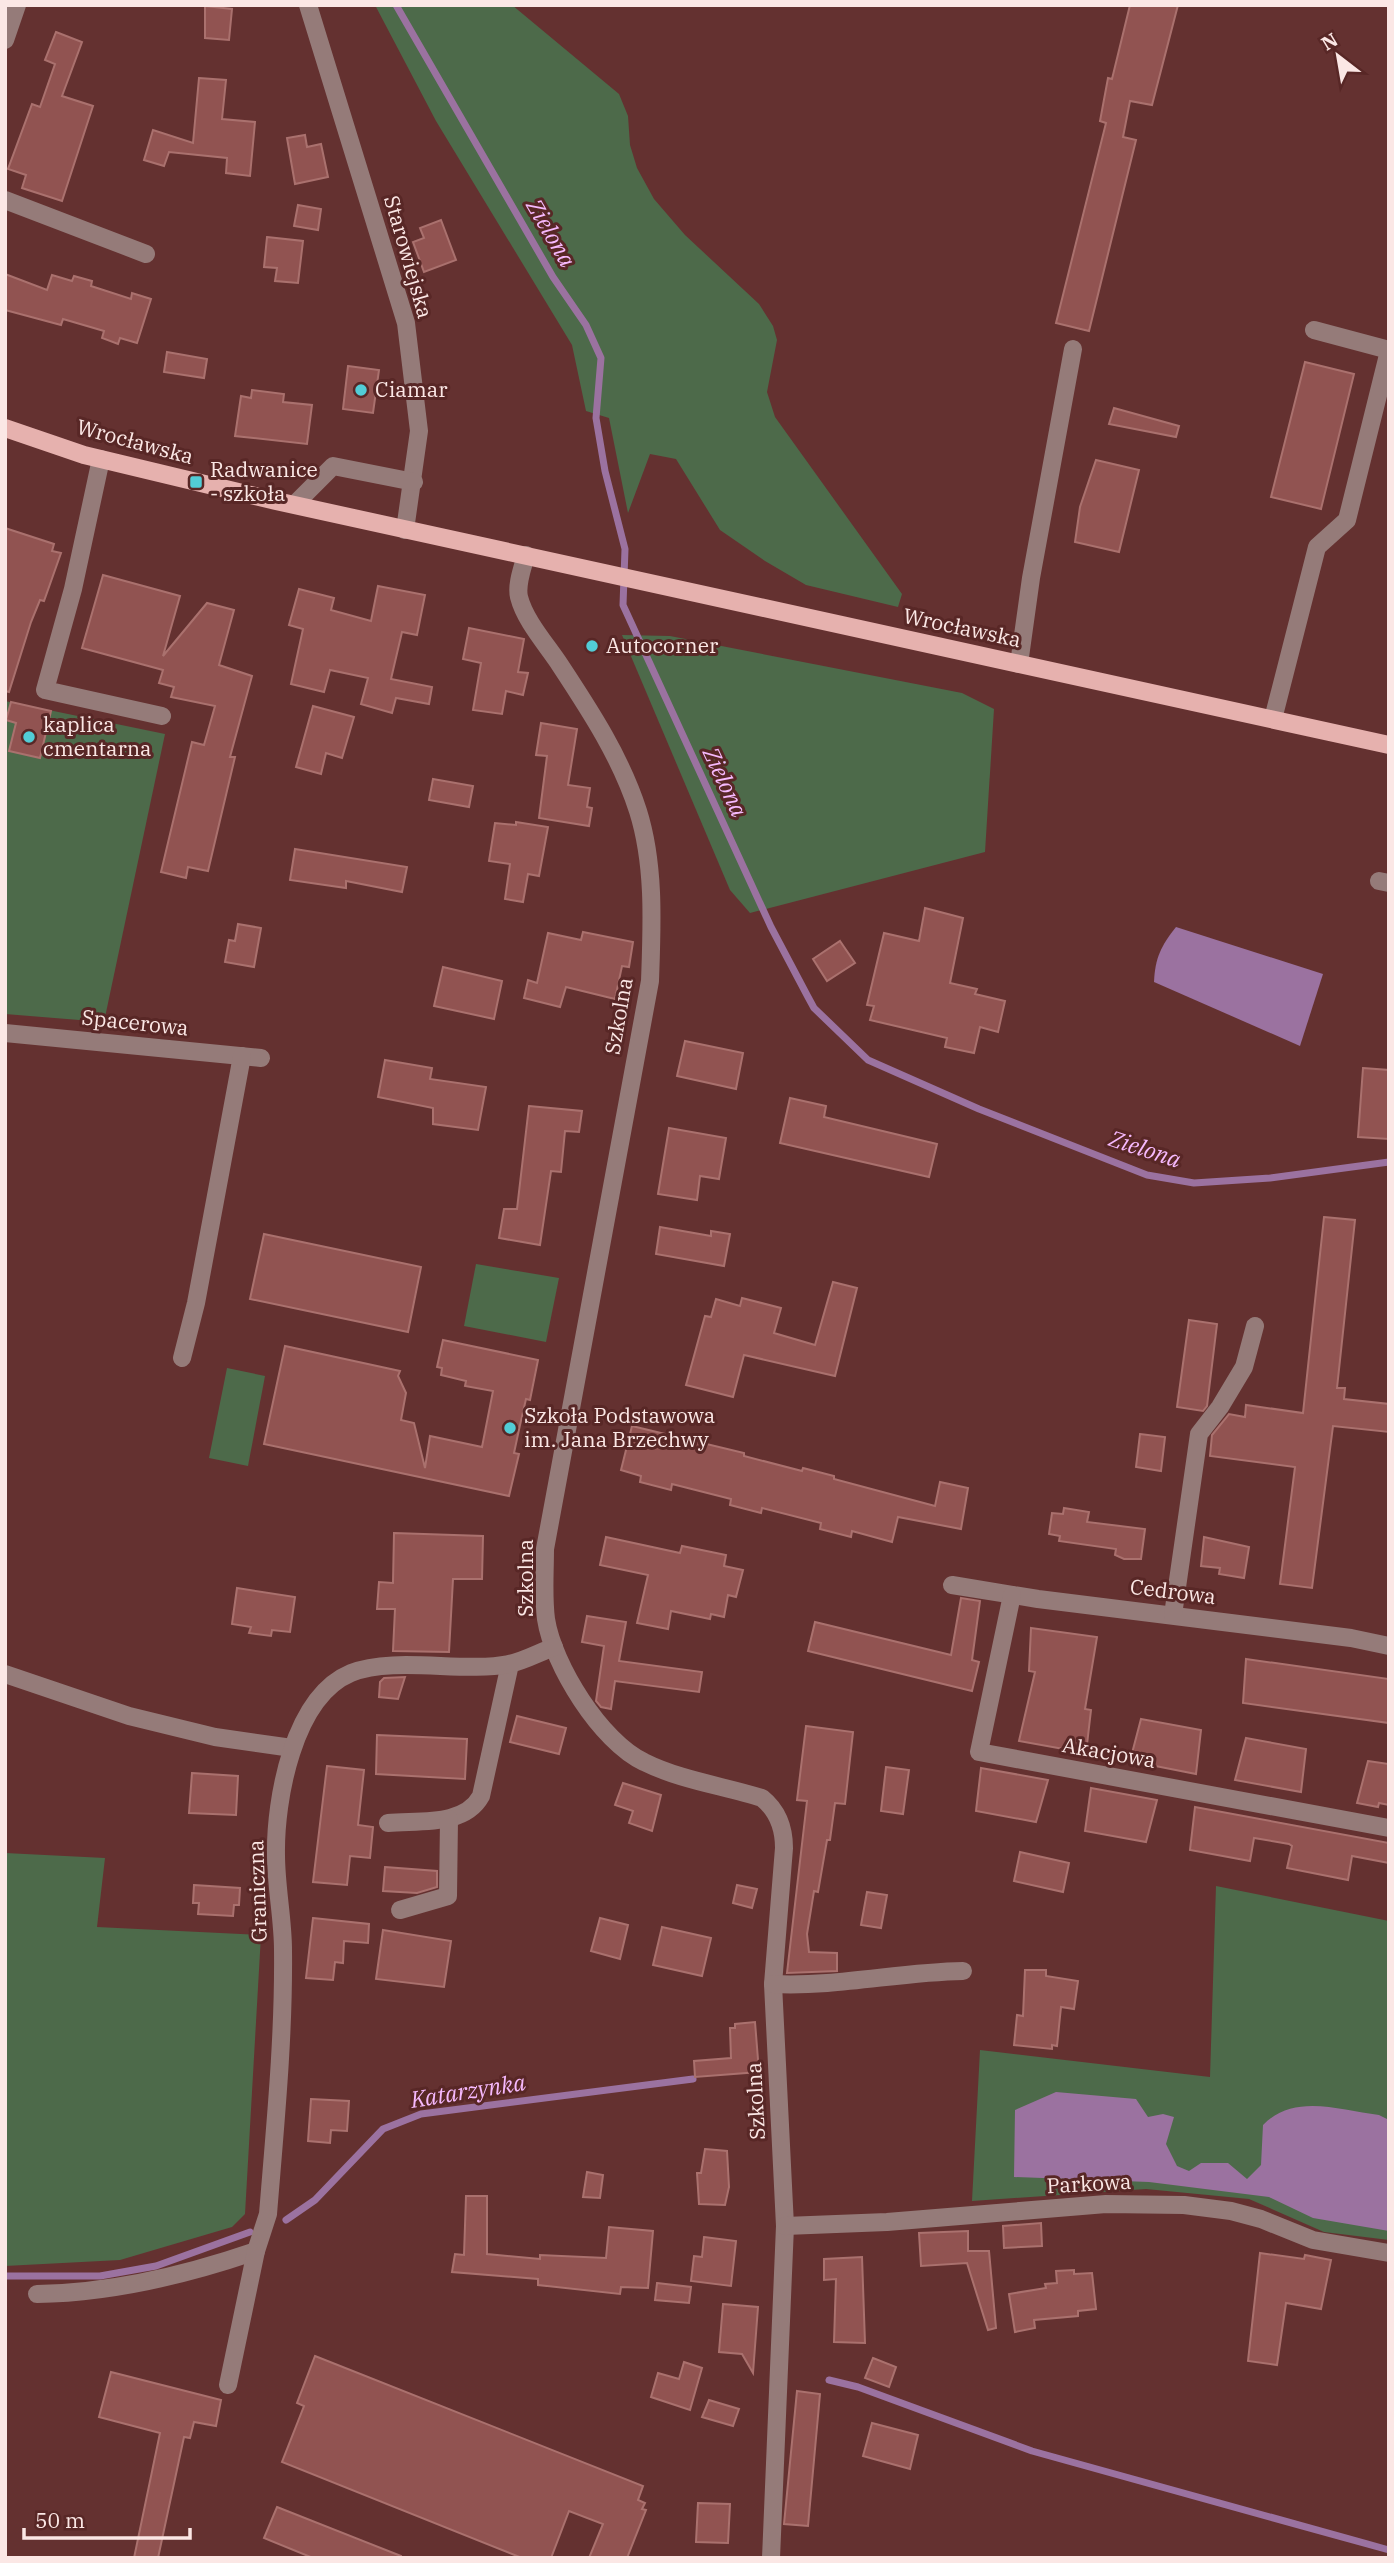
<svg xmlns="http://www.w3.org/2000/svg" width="1394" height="2563" font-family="'IBM Plex Serif',serif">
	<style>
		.green { fill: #4d6a4a }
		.water { fill: #9b72a0 }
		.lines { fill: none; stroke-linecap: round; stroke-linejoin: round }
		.stream { stroke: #9b72a0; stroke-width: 7 }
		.building { fill: #915351; stroke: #aa716e; stroke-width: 2 }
		.minor { stroke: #957b79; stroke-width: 18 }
		.major { stroke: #e6b1ae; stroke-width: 18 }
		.poi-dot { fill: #52ccd6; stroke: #582726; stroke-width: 2.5 }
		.labels { text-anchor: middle; stroke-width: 6; stroke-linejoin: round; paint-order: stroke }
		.street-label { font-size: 21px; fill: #fbe7e5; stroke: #582726 }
		.poi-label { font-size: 21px; fill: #fbe7e5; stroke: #582726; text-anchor: start }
		.water-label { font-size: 23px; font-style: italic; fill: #f6b9fd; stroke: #582726 }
	</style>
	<rect width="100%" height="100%" fill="#643130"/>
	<!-- green -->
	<g class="green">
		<path d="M375 5H512L619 94 628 116 630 145 637 168 654 199 685 235 759 304 773 326 777 340 767 392 775 417 902 594 898 607 806 585 765 561 720 530 676 459 650 454 628 513 609 418 586 411 572 345 436 121Z"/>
		<path d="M622 635 670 636 962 693 994 709 985 852 750 913 730 890Z"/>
		<path d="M5 701 165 734 104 1022 5 1014Z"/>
		<path d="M476 1264 559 1278 546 1342 464 1326Z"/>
		<path d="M227 1368 265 1376 248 1466 209 1458Z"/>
		<path d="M5 1853 105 1858 97 1927 261 1935 245 2214 232 2227 120 2260 5 2266Z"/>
		<path d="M1216 1886 1389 1921V2240L1324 2232 1249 2199 1146 2189 972 2201 980 2050 1210 2077Z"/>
	</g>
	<!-- water -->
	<g class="water">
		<path d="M1176 927 1323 974 1300 1046 1154 982C1155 958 1161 946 1176 927Z"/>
		<path d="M1056 2092 1136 2099 1148 2117 1163 2114 1174 2117 1166 2144 1177 2166 1189 2171 1201 2163H1228L1247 2179 1261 2165 1263 2125C1294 2093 1339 2110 1379 2115L1389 2120V2231L1313 2218 1269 2197 1149 2182 1014 2177 1015 2110Z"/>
	</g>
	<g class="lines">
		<!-- stream -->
		<g class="stream">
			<path d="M396 5 553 277 586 325 601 358 596 418 605 471 625 549 623 605 771 927 808 997 814 1008 868 1060 979 1109 1147 1175 1194 1183 1270 1178 1389 1162"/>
			<path d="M286 2220 315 2200 383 2129 421 2114 693 2079"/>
			<path d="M5 2276H100L156 2266 250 2232"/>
			<path d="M829 2380 858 2387 1032 2451 1389 2550"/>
		</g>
	</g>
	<!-- building -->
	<g class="building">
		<path d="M1130 5H1178L1152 105 1130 101 1123 137 1136 140 1089 331 1056 323 1106 123 1100 121 1108 78 1112 79Z"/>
		<path d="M205 6 232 9 229 40 205 38Z"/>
		<path d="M56 32 82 42 62 96 93 106 62 201 22 188 26 175 8 169 32 104 40 107 55 64 45 60Z"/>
		<path d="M199 78 226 80 222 119 255 122 250 176 226 173 227 158 169 152 164 166 144 160 153 130 193 143Z"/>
		<path d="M305 135 307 147 321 144 328 177 295 184 287 138Z"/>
		<path d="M298 205 321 209 318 230 294 226Z"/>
		<path d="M441 220 456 260 424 272 413 242 424 238 420 228Z"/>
		<path d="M267 237 303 241 298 283 275 281 277 268 264 267Z"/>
		<path d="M5 274 47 290 52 275 72 281 74 276 92 281 91 286 131 299 132 293 151 299 137 343 120 338 118 344 102 338 104 331 63 319 61 325 5 310Z"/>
		<path d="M167 352 207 359 204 378 164 372Z"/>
		<path d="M1305 362 1354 374 1321 509 1271 497Z"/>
		<path d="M348 366 379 370 373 413 343 409Z"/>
		<path d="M252 390 284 394 283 402 312 405 307 444 235 436 241 396 251 398Z"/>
		<path d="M1114 408 1179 426 1176 437 1109 424Z"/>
		<path d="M1096 460 1139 470 1119 552 1075 542 1080 507Z"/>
		<path d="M5 528 54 544 52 551 61 553 44 601 40 600 31 622 9 692 5 691Z"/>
		<path d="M103 575 180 596 163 656 207 603 234 610 219 665 252 676 230 757H235L208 871 188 867 186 878 161 872 192 742 204 745 215 706 171 697 174 687 159 683 163 670 82 648Z"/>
		<path d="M378 586 425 595 417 635 402 632 391 679 432 687 429 704 396 698 392 713 361 704 368 678 330 670 324 692 291 684 303 629 289 625 299 589 334 598 331 610 371 621Z"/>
		<path d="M469 628 524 639 518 672 528 673 523 695 506 691 502 714 473 710 481 663 463 659Z"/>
		<path d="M11 702 51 711 40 758 9 751 16 723 6 720Z"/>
		<path d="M313 706 354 717 342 758 326 753 321 774 296 767Z"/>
		<path d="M541 723 577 729 568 785 590 788 587 807 592 808 589 826 539 818 547 756 536 755Z"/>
		<path d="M433 779 473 786 469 807 429 800Z"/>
		<path d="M516 822 548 827 539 876 528 874 523 902 505 899 510 864 489 861 495 823 516 825Z"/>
		<path d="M295 849 407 867 402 892 346 881V888L290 880Z"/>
		<path d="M925 908 963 918 950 983 977 989 975 994 1005 1001 998 1032 980 1027 974 1053 945 1047 947 1038 870 1020 874 1006 867 1005 884 933 919 941Z"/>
		<path d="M238 924 261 928 254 967 225 962 229 940 235 941Z"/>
		<path d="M583 932 633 942 629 967 622 966 615 999 566 987 560 1007 524 998 528 980 537 983 548 933 581 940Z"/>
		<path d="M840 941 855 963 827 981 813 959Z"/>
		<path d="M443 967 502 981 494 1019 434 1006Z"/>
		<path d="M685 1041 743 1053 736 1089 677 1076Z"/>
		<path d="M385 1060 432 1068 430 1079 486 1087 478 1130 433 1124V1108L378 1097Z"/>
		<path d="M1363 1068 1389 1070V1139L1358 1137Z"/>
		<path d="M790 1098 826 1106 824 1117 937 1144 929 1177 780 1143Z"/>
		<path d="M529 1106 582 1111 579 1132 565 1131 561 1172 551 1171 540 1245 499 1238 504 1209H517Z"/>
		<path d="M669 1128 726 1138 719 1179 700 1176 697 1200 658 1194Z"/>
		<path d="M1324 1217 1355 1220 1337 1388H1345L1344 1399 1389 1404V1432L1333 1426 1312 1588 1280 1584 1295 1467 1210 1456 1212 1435 1229 1414 1245 1417 1246 1405 1303 1413Z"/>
		<path d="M660 1227 711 1236V1231L730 1234 724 1266 656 1254Z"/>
		<path d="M264 1234 421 1267 408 1332 250 1299Z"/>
		<path d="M833 1282 857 1288 835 1376 744 1355 733 1397 686 1385 705 1316 711 1317 716 1299 740 1306 742 1298 781 1308 774 1333 815 1345Z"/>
		<path d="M1189 1320 1217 1324 1207 1406 1203 1411 1177 1407Z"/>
		<path d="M443 1340 538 1360 530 1400 526 1399 520 1425 514 1453 519 1454 509 1496 264 1444 285 1346 400 1371 398 1376 406 1393 401 1420 414 1423 425 1468 430 1436 482 1447 493 1391 465 1386 466 1381 441 1375 442 1368 437 1367Z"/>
		<path d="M632 1426 744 1453V1456L802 1471 803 1468 834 1476V1479L935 1506 940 1482 968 1488 961 1529 898 1517 892 1542 852 1531 851 1537 820 1529 821 1523 762 1508 761 1513 730 1505 731 1499 672 1484 671 1490 640 1482 641 1476 621 1470Z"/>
		<path d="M1140 1434 1165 1437 1161 1471 1136 1467Z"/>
		<path d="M1064 1508 1089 1512 1087 1522 1145 1529 1141 1559H1124L1115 1555 1116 1549 1059 1541 1060 1536 1049 1534 1052 1513 1063 1514Z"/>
		<path d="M394 1533 483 1536 482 1579H453L449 1652 393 1651 395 1609H377L379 1582 393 1583Z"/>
		<path d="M606 1537 680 1553 682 1546 726 1555 724 1566 743 1570 736 1597 728 1595 724 1617 711 1614 710 1619 671 1611 668 1629 637 1623 648 1575 600 1565Z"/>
		<path d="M1204 1537 1249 1547 1244 1578 1219 1574 1220 1568 1201 1566Z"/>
		<path d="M237 1588 295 1597 290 1632 272 1630 271 1636 249 1633 251 1627 232 1624Z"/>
		<path d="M961 1598 980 1601 972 1660 979 1662 972 1691 808 1651 815 1622 951 1655Z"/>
		<path d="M587 1616 626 1622 619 1661 702 1672 699 1692 615 1681 611 1709 601 1707 596 1701 604 1646 582 1642Z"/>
		<path d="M1031 1628 1097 1637 1085 1709 1091 1710 1086 1753 1019 1741 1035 1672 1029 1671Z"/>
		<path d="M1246 1659 1389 1679V1723L1243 1703Z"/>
		<path d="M405 1677 398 1699 379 1697 380 1682 384 1678Z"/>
		<path d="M517 1716 566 1728 559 1754 510 1742Z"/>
		<path d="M1141 1719 1201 1730 1196 1774 1130 1761Z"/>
		<path d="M806 1726 853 1732 845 1804 835 1803 830 1840H827L818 1892 814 1891 807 1934 809 1952 837 1953V1971L787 1973 807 1801 797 1800Z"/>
		<path d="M377 1735 467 1739 465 1779 376 1774Z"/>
		<path d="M1246 1738 1306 1749 1301 1792 1235 1780Z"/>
		<path d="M1368 1761 1389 1764V1805L1379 1803 1378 1807 1357 1803Z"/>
		<path d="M327 1766 364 1770 358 1825 373 1827 370 1858 350 1856 347 1885 313 1882Z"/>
		<path d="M886 1767 909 1770 903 1814 881 1811Z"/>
		<path d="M981 1768 1048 1780 1036 1822 976 1811Z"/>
		<path d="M192 1773 238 1776 236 1815 189 1813Z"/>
		<path d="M623 1783 661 1795 652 1831 629 1823 633 1811 615 1805Z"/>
		<path d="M1091 1788 1157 1800 1146 1842 1085 1831Z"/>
		<path d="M1195 1807 1389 1843V1863L1352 1856 1348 1880 1287 1868 1292 1846 1289 1844 1254 1838 1250 1861 1190 1850Z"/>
		<path d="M1020 1852 1069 1863 1063 1892 1014 1881Z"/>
		<path d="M385 1867 437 1871V1887L417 1893 383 1891Z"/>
		<path d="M194 1885 240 1888 239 1905H234L233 1916 198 1914 199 1903H193Z"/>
		<path d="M737 1885 757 1889 752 1908 733 1903Z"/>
		<path d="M867 1892 887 1895 881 1928 861 1925Z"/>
		<path d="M313 1918 369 1924 368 1943 344 1941 343 1963 335 1962 333 1980 306 1978Z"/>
		<path d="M600 1918 628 1925 620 1959 591 1951Z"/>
		<path d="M662 1927 711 1938 702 1976 653 1965Z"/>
		<path d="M383 1930 451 1941 444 1987 376 1979Z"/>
		<path d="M1025 1970H1046V1976L1078 1981 1074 2009 1061 2007 1057 2046 1052 2045V2049L1014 2045 1017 2015 1023 2016Z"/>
		<path d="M755 2022 759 2072 695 2077 694 2061 731 2058 730 2028H735V2024Z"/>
		<path d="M311 2099 349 2101 347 2131 331 2130 330 2143 308 2141Z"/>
		<path d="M705 2149 727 2151 729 2187 725 2205 699 2204 697 2173H701Z"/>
		<path d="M587 2172 603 2175 600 2198 583 2197Z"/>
		<path d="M466 2196H487V2254L540 2259V2255L606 2258 609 2227 653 2231 648 2288 621 2287 620 2294 538 2285V2279L452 2272 455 2254 464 2255Z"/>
		<path d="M1041 2223 1042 2246 1004 2248 1003 2226Z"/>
		<path d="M968 2231V2251H989L996 2328 988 2330 967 2263 921 2266 919 2233Z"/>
		<path d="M704 2237 736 2241 731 2286 691 2281 694 2256 702 2257Z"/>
		<path d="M1260 2253 1304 2259 1305 2255 1331 2260 1321 2309 1286 2303 1277 2365 1248 2361Z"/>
		<path d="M862 2257 865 2343 834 2342 836 2279 824 2280V2259Z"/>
		<path d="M1074 2270V2274L1092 2273 1096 2309 1078 2311V2316L1034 2320 1035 2328 1015 2332 1009 2294 1046 2288 1045 2284 1057 2283 1056 2271Z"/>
		<path d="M657 2283 691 2287 689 2303 655 2300Z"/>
		<path d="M723 2304 758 2307 753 2373 742 2354 719 2352Z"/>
		<path d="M315 2356 643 2486 638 2500 645 2503 642 2509 646 2510 627 2558H589L603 2524 569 2511 551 2558H522L282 2462 304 2406 297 2403Z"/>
		<path d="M873 2358 896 2367 889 2387 865 2378Z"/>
		<path d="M684 2362 702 2368 690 2410 651 2397 658 2373 679 2379Z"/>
		<path d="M111 2372 221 2400 216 2426 194 2422 190 2438 184 2437 158 2558H134L160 2433 99 2417Z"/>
		<path d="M797 2391 820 2394 808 2526 784 2524Z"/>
		<path d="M709 2400 739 2409 733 2426 702 2417Z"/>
		<path d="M872 2423 918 2435 910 2469 863 2456Z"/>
		<path d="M698 2503 730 2504 728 2543 696 2542Z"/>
		<path d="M277 2507 401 2556V2558H313L264 2538Z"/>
	</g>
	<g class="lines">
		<!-- minor -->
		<g class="minor">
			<path d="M308 5 406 323 419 431 405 530"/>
			<path d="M5 40 17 5"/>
			<path d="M5 200 146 254"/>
			<path d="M1314 330 1389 350"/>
			<path d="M101 459 73 589 45 690 162 716"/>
			<path d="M295 504 333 466 414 482"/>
			<path d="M526 555C523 567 516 584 519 597 525 621 547 645 560 665 591 712 621 758 638 811 655 865 652 925 650 981L545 1549C545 1572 543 1596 546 1619 553 1665 601 1742 644 1762 680 1780 724 1786 762 1798 778 1811 784 1828 784 1848L773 1984 785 2226 771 2558"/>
			<path d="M1019 664 1031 578 1073 349"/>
			<path d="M1273 719 1317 547 1347 520 1389 351"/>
			<path d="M1379 881 1389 883"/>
			<path d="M5 1033 261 1058"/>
			<path d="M182 1358 196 1303 242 1056"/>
			<path d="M952 1585 1038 1599 1351 1638 1389 1646"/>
			<path d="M1012 1595 979 1752 1389 1828"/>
			<path d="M1173 1615 1199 1434 1220 1407 1244 1367 1255 1326"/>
			<path d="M5 1674 129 1716 215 1737 292 1748"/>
			<path d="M388 1823C418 1820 464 1827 481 1796L510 1664"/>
			<path d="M400 1910 448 1896 449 1819"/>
			<path d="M773 1984C838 1987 899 1972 963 1971"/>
			<path d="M785 2226 887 2222 1106 2204 1184 2205 1231 2211 1261 2219 1313 2240 1389 2253"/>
			<path d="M37 2294C111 2293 186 2275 256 2251"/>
			<path d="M228 2385 256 2251 268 2214C275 2127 284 2038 283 1950 283 1919 276 1887 276 1855 275 1800 293 1697 351 1673 394 1656 463 1673 509 1664 524 1661 540 1652 554 1647"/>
		</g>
		<!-- major -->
		<path class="major" d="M5 428 84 455 276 501 1389 745"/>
	</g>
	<!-- markers -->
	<g class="poi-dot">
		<circle cx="361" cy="390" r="7"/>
		<rect x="189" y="475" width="14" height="14" rx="3.5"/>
		<circle cx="592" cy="646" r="7"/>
		<circle cx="29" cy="737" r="7"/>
		<circle cx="510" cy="1428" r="7"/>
	</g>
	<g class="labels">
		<!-- street labels -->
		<g class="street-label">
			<text transform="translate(408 257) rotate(74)" y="7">Starowiejska</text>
			<text transform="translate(135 442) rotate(15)" y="7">Wrocławska</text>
			<text transform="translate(962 628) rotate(12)" y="7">Wrocławska</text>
			<text transform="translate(619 1016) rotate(-80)" y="7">Szkolna</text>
			<text transform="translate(135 1023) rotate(6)" y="7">Spacerowa</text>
			<text transform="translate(526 1578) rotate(-90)" y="7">Szkolna</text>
			<text transform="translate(1173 1592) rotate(7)" y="7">Cedrowa</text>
			<text transform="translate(1109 1753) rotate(10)" y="7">Akacjowa</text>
			<text transform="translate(258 1891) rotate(-92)" y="7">Graniczna</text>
			<text transform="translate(756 2101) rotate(-93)" y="7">Szkolna</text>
			<text transform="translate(1089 2184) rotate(-3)" y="7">Parkowa</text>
		</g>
		<!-- poi labels -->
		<g class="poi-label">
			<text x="375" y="397">Ciamar</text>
			<text x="210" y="477">Radwanice<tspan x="210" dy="24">- szkoła</tspan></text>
			<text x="606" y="653">Autocorner</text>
			<text x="43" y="732">kaplica<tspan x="43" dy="24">cmentarna</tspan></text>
			<text x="524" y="1423">Szkoła Podstawowa<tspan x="524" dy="24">im. Jana Brzechwy</tspan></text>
		</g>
		<!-- water labels -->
		<g class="water-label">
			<text transform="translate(551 233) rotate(60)" y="8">Zielona</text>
			<text transform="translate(725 782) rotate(65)" y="8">Zielona</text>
			<text transform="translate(1145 1149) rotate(18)" y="8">Zielona</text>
			<text transform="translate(468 2091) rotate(-9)" y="8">Katarzynka</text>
		</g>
	</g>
	<!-- border -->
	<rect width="1394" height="2563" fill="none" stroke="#fbe7e5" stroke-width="14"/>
	<!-- north arrow -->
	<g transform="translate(1338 56) rotate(329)" stroke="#582726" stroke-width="5" paint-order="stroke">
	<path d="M0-5L12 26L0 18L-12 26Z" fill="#fbe7e5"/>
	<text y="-10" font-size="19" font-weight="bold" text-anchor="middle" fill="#fbe7e5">N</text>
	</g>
	<!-- scale -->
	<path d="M24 2528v10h166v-10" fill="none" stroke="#fbe7e5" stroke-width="3.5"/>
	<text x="35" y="2528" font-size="21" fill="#fbe7e5" stroke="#582726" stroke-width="5" paint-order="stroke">50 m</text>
</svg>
